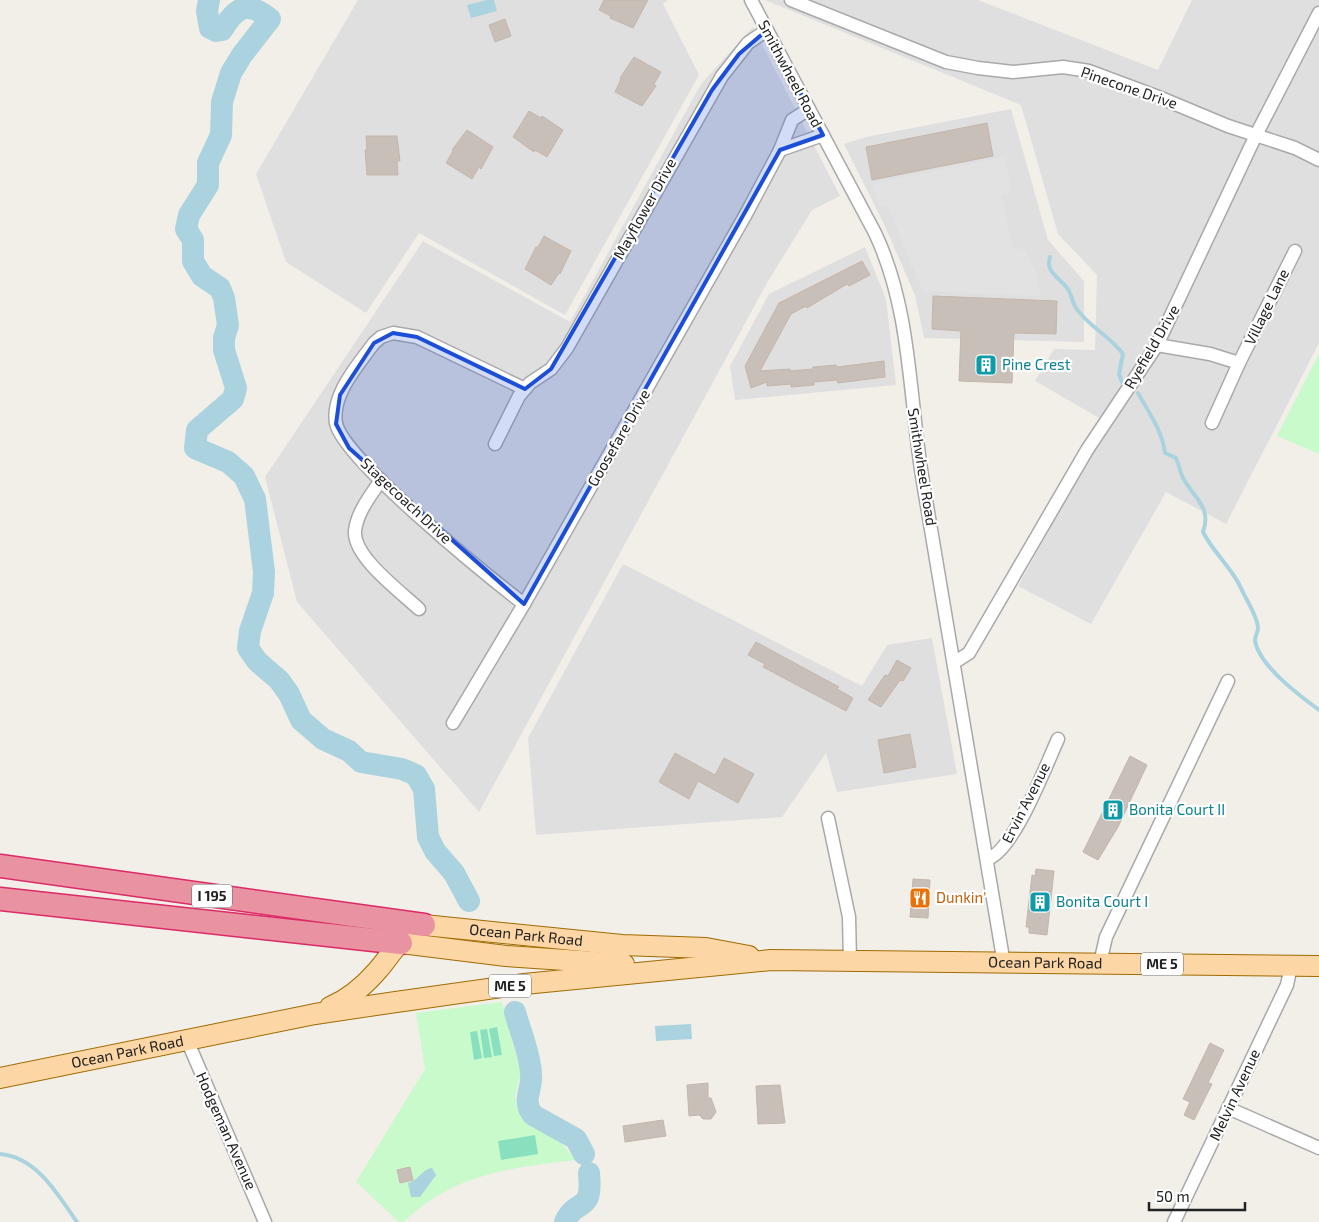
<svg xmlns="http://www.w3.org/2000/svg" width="1319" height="1222" font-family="'Exo 2',sans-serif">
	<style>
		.residential { fill: #e0dfdf }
		.park { fill: #c8facc }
		.pitch { fill: #88e0be }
		.parking { fill: #e2e2e2 }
		.water { fill: #aad3df }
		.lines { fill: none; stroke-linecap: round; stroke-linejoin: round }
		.stream { stroke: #aad3df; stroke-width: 4 }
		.river { stroke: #aad3df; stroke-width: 22 }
		.building { fill: #c7bfb8; stroke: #c4b6ab }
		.minor-casing { stroke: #a9a9a9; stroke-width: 15 }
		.primary-casing { stroke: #a06b00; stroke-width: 22 }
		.motorway-casing { stroke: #dc2a67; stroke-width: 25 }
		.minor { stroke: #fff; stroke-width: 12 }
		.primary { stroke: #fcd6a4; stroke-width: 20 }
		.motorway { stroke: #e892a2; stroke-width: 22 }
		.marked { fill: #1d4ed8; fill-opacity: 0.2; stroke: #1d4ed8; stroke-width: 4; stroke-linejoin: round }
		.labels { text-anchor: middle; stroke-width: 4.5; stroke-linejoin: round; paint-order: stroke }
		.shield { fill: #fff; stroke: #646464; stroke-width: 1 }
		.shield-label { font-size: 14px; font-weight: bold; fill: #222 }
		.street-label { font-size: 15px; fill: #222; stroke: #fff }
		.culture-label { font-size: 15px; fill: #0d838f; stroke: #fff; text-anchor: start }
		.food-label { font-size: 15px; fill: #c56008; stroke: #fff; text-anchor: start }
	</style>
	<rect width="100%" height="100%" fill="#f2efe9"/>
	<!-- residential -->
	<g class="residential">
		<path d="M358 0H668L663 4 699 75 565 315 419 233 366 313 286 262 256 174Z"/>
		<path d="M765 0H978L1158 70 1192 0H1319V343L1226 524 1166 492 1091 624 1018 586 1108 423 1035 381 1054 349 1095 350 1097 275 1058 234 1021 105Z"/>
		<path d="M753 27 840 196 812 210 767 283 479 812 297 602 265 477 423 241 570 322 701 84Z"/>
		<path d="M1011 109 1048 240 1084 281V342L924 338 915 295 884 224 844 144 866 137Z"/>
		<path d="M865 247 886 299 896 385 735 400 730 366 769 294Z"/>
		<path d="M623 564 862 686 887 645 932 638 957 774 837 792 826 753 782 817 536 835 528 738Z"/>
	</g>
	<!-- park -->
	<g class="park">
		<path d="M1319 354V454L1277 436Z"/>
		<path d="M502 1002 521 1074 515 1096 517 1109 522 1118 554 1135 576 1160C528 1166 480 1170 437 1196 425 1203 414 1213 403 1222H399L356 1182 425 1069 416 1013Z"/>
	</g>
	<!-- pitch -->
	<g class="pitch">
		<path d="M497 1027 502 1055 494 1056 489 1029Z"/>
		<path d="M487 1029 492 1057 484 1058 480 1030Z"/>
		<path d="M477 1031 482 1058 474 1060 470 1032Z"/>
		<path d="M535 1135 538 1154 501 1160 498 1141Z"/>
	</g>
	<!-- parking -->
	<path class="parking" d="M1005 157 1011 192 1002 195 1013 250 1024 248 1037 275 1040 296 923 291 887 205 880 207 871 184Z"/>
	<!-- water -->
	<g class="water">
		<path d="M487 0H494L497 11 471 18 467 5Z"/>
		<path d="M691 1024 692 1039 656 1041 655 1026Z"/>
		<path d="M432 1168 436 1175 420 1197H411L408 1183C418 1181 422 1169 432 1168Z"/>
	</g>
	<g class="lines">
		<!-- stream -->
		<g class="stream">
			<path d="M1050 257C1045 272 1059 277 1067 288 1072 294 1072 302 1076 308 1089 327 1110 336 1123 354L1119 374 1122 382"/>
			<path d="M1138 393C1149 413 1162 430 1165 453L1176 458C1179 465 1180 472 1183 478 1194 498 1212 507 1203 532 1213 552 1230 566 1240 586 1245 598 1258 617 1258 628 1258 632 1255 636 1255 640 1258 665 1300 696 1319 710"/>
			<path d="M0 1154C37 1157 58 1195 77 1222"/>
		</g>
		<!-- river -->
		<g class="river">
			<path d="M209 0 207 11 210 28 216 31 222 30C236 7 247 0 270 19L242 55 231 73 222 102 221 135 208 163V185L189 215 186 229 193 240V261L202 276 220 288 224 298 228 325 224 338V350L236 388 233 399 197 430 195 448 228 462 244 476 255 499 264 572 263 593 250 631 248 648 257 661 279 680 289 694 301 720 323 739 349 751 361 762 402 769 416 775 424 789 428 837 435 851 454 873 469 901"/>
			<path d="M515 1012C520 1031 530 1053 531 1074 533 1090 521 1100 533 1115L576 1139 584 1154"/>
			<path d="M565 1222C577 1196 593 1215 589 1173"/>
		</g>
	</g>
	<!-- building -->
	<g class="building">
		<path d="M604 0H648L633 28 610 18 611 16 599 10Z"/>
		<path d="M505 19 511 36 495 42 489 25Z"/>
		<path d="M634 57 661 72 654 84 656 86 642 106 615 92 621 79 620 78Z"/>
		<path d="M529 111 541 118 542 116 563 130 547 157 535 150 534 152 513 137Z"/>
		<path d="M987 123 993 156 872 180 866 147Z"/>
		<path d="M467 130 493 147 481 169 479 167 472 179 446 163 453 151 452 150Z"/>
		<path d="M366 136H397L400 161H397L398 175H367L365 150H367Z"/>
		<path d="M544 236 571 251 560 274 559 273 551 285 525 269 536 247H538Z"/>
		<path d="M862 261 870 275 849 286 847 284 807 308 806 306 791 314 760 371 790 369V371L813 369V367L836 365 837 367 884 361 885 377 838 383 837 380 814 382V385L791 387V384L767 386V382L751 388 745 366 779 303Z"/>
		<path d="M933 296 1057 301 1056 334 1014 333 1012 383 959 381 961 331 932 329Z"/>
		<path d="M756 642 839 687 837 689 853 698 846 711 763 667 765 664 748 655Z"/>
		<path d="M897 660 911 668 903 681 900 680 881 707 868 700 885 675 888 676Z"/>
		<path d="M910 734 916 767 884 773 878 740Z"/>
		<path d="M675 753 715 775 724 758 754 774 738 803 698 781 689 799 659 782Z"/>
		<path d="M1130 756 1147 765 1118 827 1098 860 1083 852Z"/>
		<path d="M1036 869 1054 871 1047 935 1029 933V927H1026L1032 875 1035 876Z"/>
		<path d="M913 879 930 880 928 918 910 917Z"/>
		<path d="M1210 1043 1224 1050 1208 1083 1212 1084 1194 1120 1184 1115 1190 1102 1183 1099Z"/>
		<path d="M708 1083V1098H711L716 1112 711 1119H703L699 1115 689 1116 687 1085Z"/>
		<path d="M780 1085 785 1123 758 1124 756 1086Z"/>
		<path d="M663 1120 666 1136 625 1142 623 1126Z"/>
		<path d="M410 1167 413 1180 400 1183 397 1170Z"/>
	</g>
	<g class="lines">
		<!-- minor casing -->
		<g class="minor-casing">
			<g id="minor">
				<path d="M751 0 875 233C911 309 909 395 922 476 949 639 977 801 1004 964"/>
				<path d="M791 0 946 62 978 68 1013 72 1063 67 1089 71 1156 96 1228 126 1295 148 1319 160"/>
				<path d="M780 150 823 135"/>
				<path d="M1157 345 1210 354 1239 363"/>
				<path d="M1212 423 1239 363 1295 251"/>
				<path d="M495 444 519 396 530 383 551 369 567 348 722 76 748 43 767 30"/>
				<path d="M381 480C371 495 357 512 355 531 353 557 401 592 419 609"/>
				<path d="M524 604C490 578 342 458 336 423 331 394 359 364 374 343L381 337 393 333 417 337 525 389"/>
				<path d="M955 662 969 653 1087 450 1157 345 1256 135 1319 13"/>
				<path d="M453 723 524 604 746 214 780 150 792 120 809 109"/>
				<path d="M828 818 849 917 850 961"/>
				<path d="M987 859C1013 853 1046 765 1058 739"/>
				<path d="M1100 963 1106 937 1228 681"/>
				<path d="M187 1040 265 1222"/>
				<path d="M1228 1108 1319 1148"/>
				<path d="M1174 1222 1287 985 1291 966"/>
			</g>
		</g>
		<!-- primary casing -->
		<g class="primary-casing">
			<g id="primary">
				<path d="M401 943 506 956 624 964"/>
				<path id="s1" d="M330 1007C349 999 363 987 377 971 390 957 404 930 424 925L622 945 706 948 749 956"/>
				<path id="s2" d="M0 1078 315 1014 396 1002 524 984 771 960 1319 966"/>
			</g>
		</g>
		<!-- motorway casing -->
		<g class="motorway-casing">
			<g id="motorway">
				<path d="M0 866 424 925"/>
				<path d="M0 899 401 943"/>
			</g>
		</g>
		<!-- minor -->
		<use href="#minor" class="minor"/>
		<!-- primary -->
		<use href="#primary" class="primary"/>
		<!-- motorway -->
		<use href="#motorway" class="motorway"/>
	</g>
	<!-- marked area -->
	<path class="marked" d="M767 30 823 135 780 150 524 604 349 448 336 424 340 395 374 343 393 333 417 337 525 389 551 369 712 90 739 54Z"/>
	<!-- icons -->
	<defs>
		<g id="building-square" transform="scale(1.125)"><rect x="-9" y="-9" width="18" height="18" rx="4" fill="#0f9aa8" stroke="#fff"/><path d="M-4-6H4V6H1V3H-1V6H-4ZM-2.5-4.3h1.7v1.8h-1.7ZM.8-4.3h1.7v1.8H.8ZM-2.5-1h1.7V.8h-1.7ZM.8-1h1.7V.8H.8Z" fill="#fff"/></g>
		<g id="restaurant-square" transform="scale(1.125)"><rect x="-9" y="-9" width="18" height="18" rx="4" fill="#e8710a" stroke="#fff"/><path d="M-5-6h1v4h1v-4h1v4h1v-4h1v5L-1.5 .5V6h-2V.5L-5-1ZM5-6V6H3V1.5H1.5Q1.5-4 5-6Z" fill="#fff"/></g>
	</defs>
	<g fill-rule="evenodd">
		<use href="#building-square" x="986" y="365"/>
		<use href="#building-square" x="1113" y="810"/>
		<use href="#restaurant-square" x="920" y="898"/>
		<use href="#building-square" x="1040" y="902"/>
	</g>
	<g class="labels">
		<!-- shield labels -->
		<g class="shield">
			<rect x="192" y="884.5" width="40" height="23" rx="4"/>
			<rect x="1141" y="952.5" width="42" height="23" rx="4"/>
			<rect x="489" y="974.5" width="42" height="23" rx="4"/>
		</g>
		<g class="shield-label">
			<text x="212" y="901">I 195</text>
			<text x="1162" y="969">ME 5</text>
			<text x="510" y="991">ME 5</text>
		</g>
		<!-- street labels -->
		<g class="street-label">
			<text transform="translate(790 74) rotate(62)" y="5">Smithwheel Road</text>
			<text transform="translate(1129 88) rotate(19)" y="5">Pinecone Drive</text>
			<text transform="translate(645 209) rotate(-61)" y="5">Mayflower Drive</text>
			<text transform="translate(1267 307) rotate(-64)" y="5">Village Lane</text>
			<text transform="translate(1152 347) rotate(-60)" y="5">Ryefield Drive</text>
			<text transform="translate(619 438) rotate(-60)" y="5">Goosefare Drive</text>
			<text transform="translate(922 467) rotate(81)" y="5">Smithwheel Road</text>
			<text transform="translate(406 501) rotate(43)" y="5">Stagecoach Drive</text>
			<text transform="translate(1026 803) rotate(-63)" y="5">Ervin Avenue</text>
			<text dy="5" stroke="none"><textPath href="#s1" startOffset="229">Ocean Park Road</textPath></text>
			<text dy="5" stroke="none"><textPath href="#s2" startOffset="1055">Ocean Park Road</textPath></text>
			<text dy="5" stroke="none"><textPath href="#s2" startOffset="130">Ocean Park Road</textPath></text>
			<text transform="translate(1235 1095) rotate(-65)" y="5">Melvin Avenue</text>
			<text transform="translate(226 1131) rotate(66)" y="5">Hodgeman Avenue</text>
		</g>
		<!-- culture labels -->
		<g class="culture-label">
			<text x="1002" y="370">Pine Crest</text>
			<text x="1129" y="815">Bonita Court II</text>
			<text x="1056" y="907">Bonita Court I</text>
		</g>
		<!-- food labels -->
		<g class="food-label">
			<text x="936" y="903">Dunkin'</text>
		</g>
	</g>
	<!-- scale -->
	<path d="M1149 1202v8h96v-8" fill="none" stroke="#222222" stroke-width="2.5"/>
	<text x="1156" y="1202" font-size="15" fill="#222222" stroke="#ffffff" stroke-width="4" paint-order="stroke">50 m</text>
</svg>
